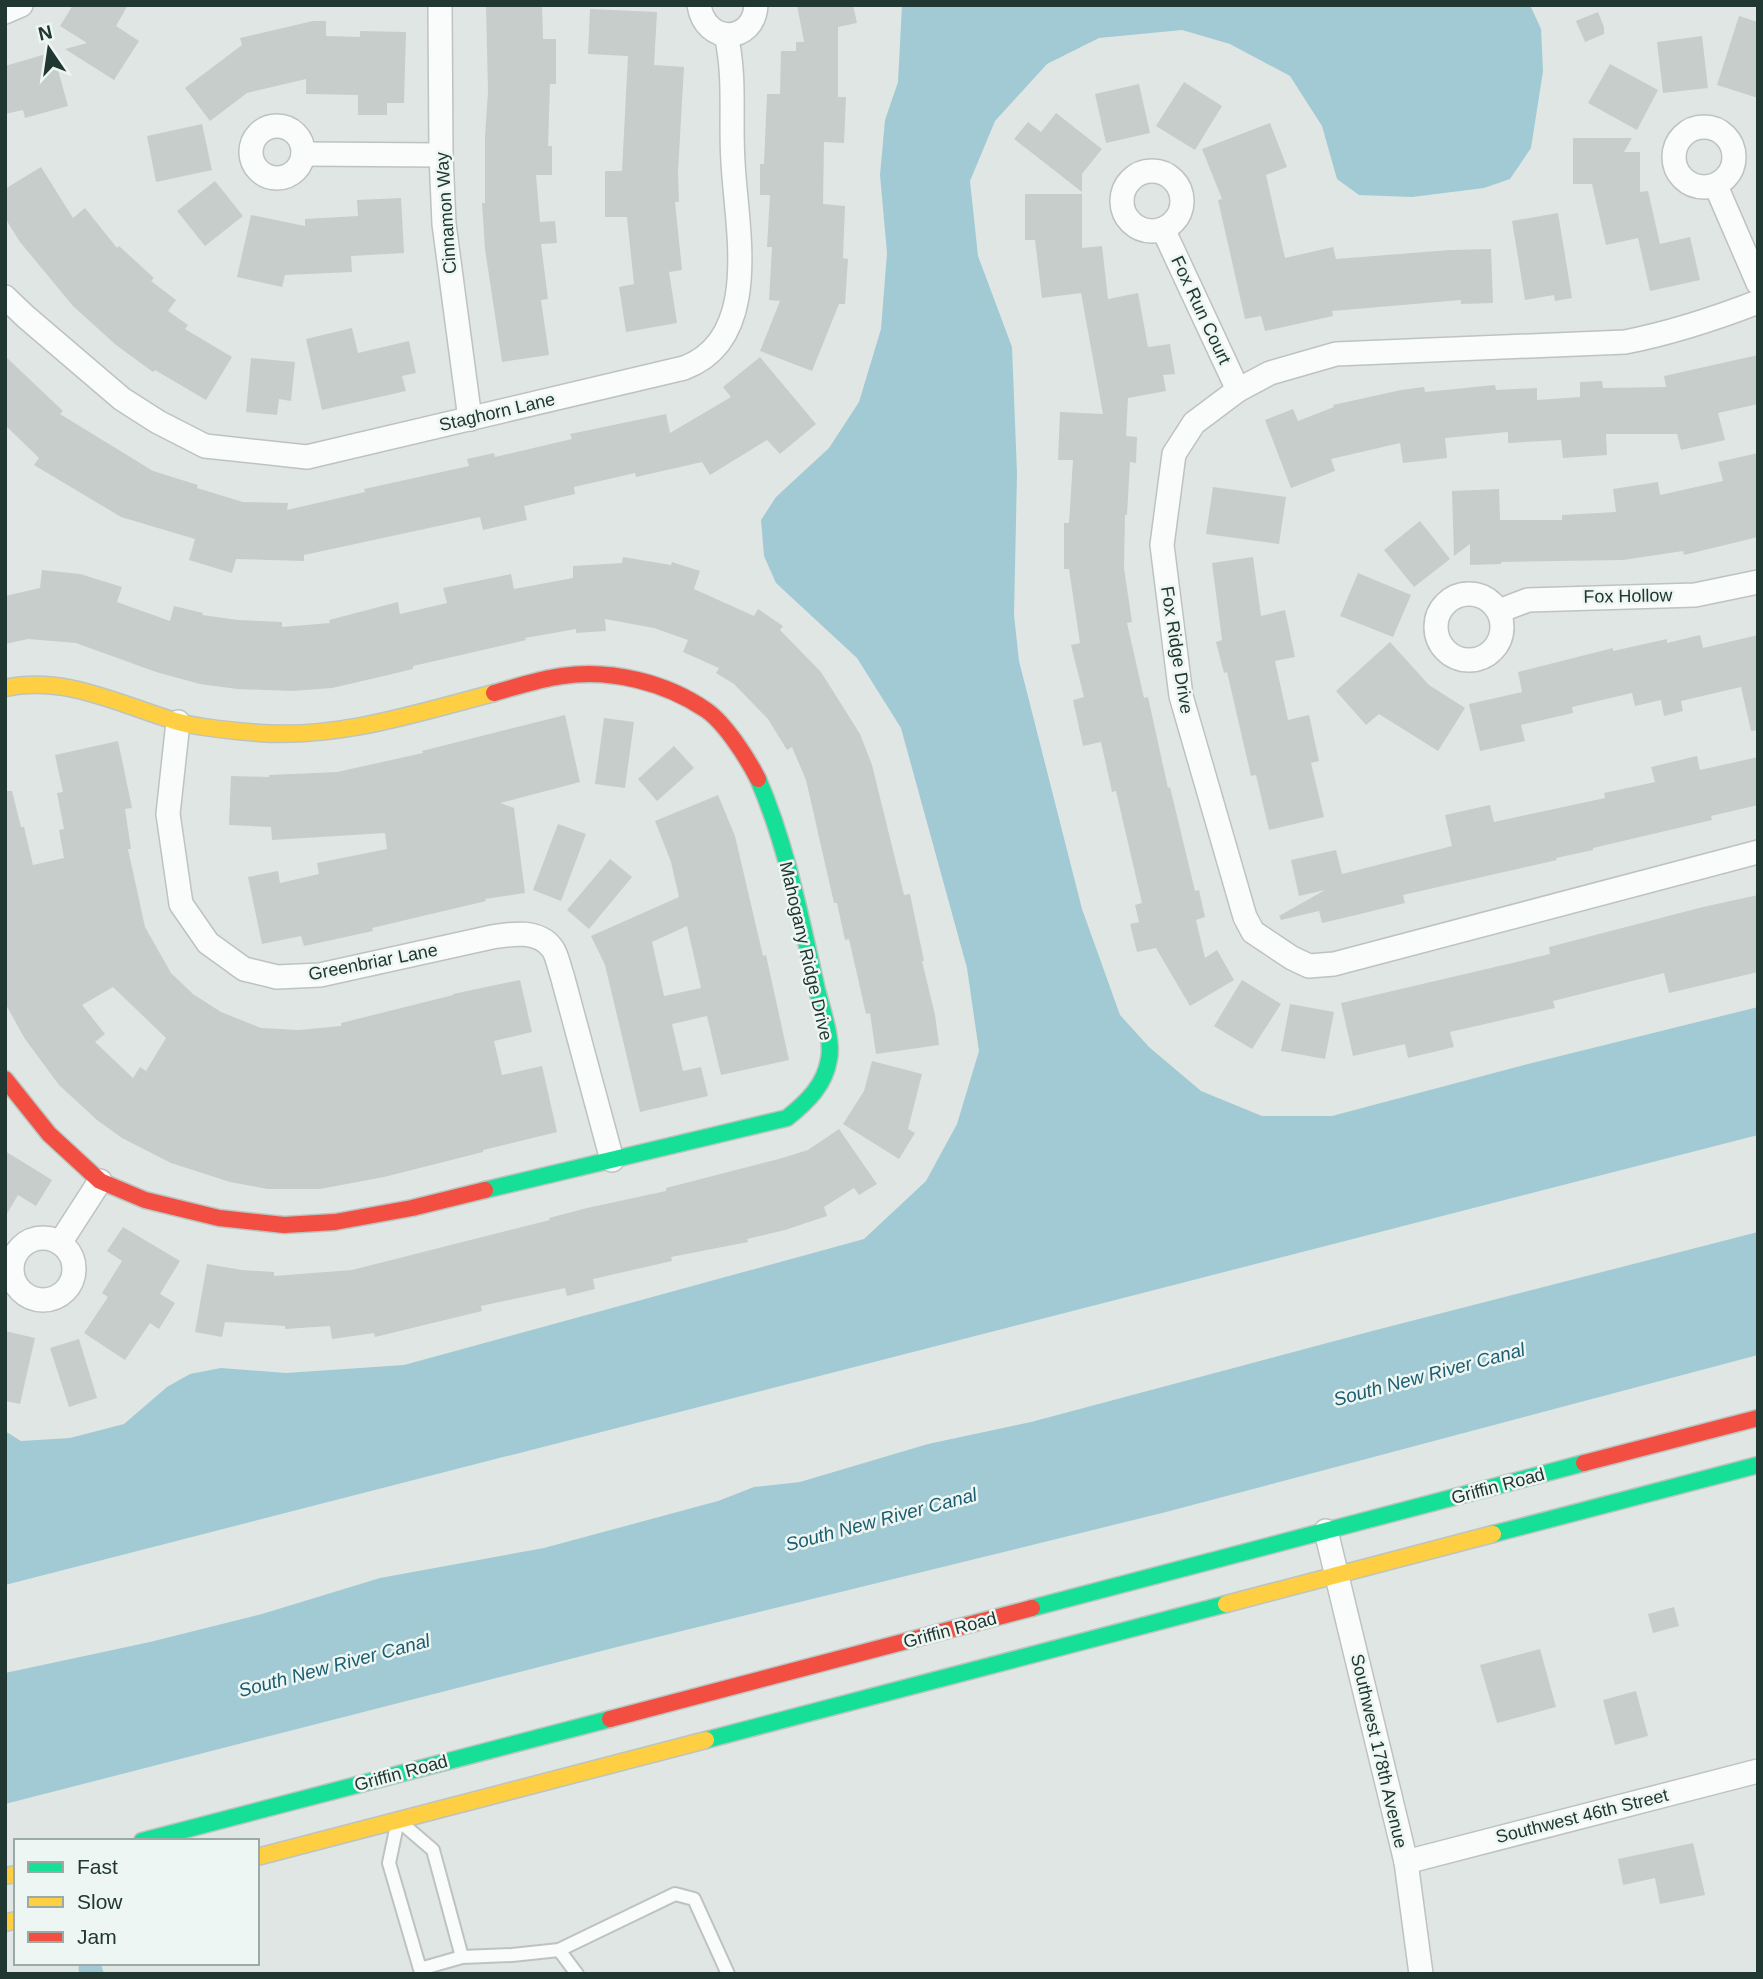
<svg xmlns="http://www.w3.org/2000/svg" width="1763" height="1979" font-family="Arial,sans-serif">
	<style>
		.water { fill: #a1cad4 }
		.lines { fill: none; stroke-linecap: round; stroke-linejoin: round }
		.canal { stroke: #a1cad4; stroke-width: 23 }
		.building { fill: #c7cdcb; fill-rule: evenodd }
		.lane-casing { stroke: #bdc3c0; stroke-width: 16 }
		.street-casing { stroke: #bdc3c0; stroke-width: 26 }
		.fast-casing { stroke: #bcc4c1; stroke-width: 19 }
		.slow-casing { stroke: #bcc4c1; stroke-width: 19 }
		.jam-casing { stroke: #bcc4c1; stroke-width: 19 }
		.lane { stroke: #fafbfb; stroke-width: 12 }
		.street { stroke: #fafbfb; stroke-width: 23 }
		.fast { stroke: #16e098; stroke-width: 16 }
		.slow { stroke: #ffcf43; stroke-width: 16 }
		.jam { stroke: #f24e42; stroke-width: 16 }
		.labels { text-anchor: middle; stroke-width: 5; stroke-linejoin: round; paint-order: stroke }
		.street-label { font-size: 18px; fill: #203732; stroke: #edf6f2 }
		.water-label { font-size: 19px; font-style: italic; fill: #1c5d71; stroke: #edf6f2 }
	</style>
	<rect width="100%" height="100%" fill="#e0e6e3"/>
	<!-- water -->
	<g class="water">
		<path d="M902 5H1530L1541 29 1543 71 1531 148 1510 179 1484 188 1412 197 1359 195 1337 179 1322 126 1290 76 1230 44 1182 30 1099 38 1047 64 995 121 970 181 978 256 1012 347 1017 473 1014 615 1019 661 1082 909 1120 1015 1149 1047 1201 1091 1262 1116H1332L1528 1064 1758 1007V1135L5 1585V1431L21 1441 70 1438 124 1424 167 1387 190 1374 221 1368 286 1373 404 1365 864 1239 926 1181 957 1124 979 1051 967 968 901 728 857 658 776 583 764 556 761 520 776 497 829 448 859 402 881 329 887 253 880 175 885 120 898 82Z"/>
		<path d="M1758 1232V1355L1166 1512 617 1647 5 1804V1673L150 1642 262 1614 380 1578 544 1548 718 1501 754 1487 800 1482 928 1444 1031 1422 1376 1330Z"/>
	</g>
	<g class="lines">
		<!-- canal -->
		<path class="canal" d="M90 1968 92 1974"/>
	</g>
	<!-- building -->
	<g class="building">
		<path d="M73 5H128L116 26 139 41 114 80 65 49 87 43 60 26Z"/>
		<path d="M486 5H542L543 39H556V84H550L548 146H552V175H536L540 222 555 221 557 243 541 244 548 299 541 300 549 355 502 362 485 249 482 203H485V136L488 92Z"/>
		<path d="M797 5H853L857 23 838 27V97H846L844 143 824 142 823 204 845 206 843 258 848 259 845 304H839L812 371 760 351 780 301 769 300 772 247H767L770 195H760V164H764L767 94H780L781 51H796V42H804Z"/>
		<path d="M590 9 657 12 654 65 684 67 678 172 679 202H675L682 270 669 272 677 323 626 332 619 287 634 284 627 217H605V171H622L628 56 588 54Z"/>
		<path d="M1598 12 1604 27V34L1585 42 1576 21Z"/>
		<path d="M1739 16 1758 22V98L1717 85Z"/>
		<path d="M313 21H326V36L360 37V31L406 32 404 103H387V115H358V95L306 94V79L247 93 210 121 185 88 242 45 240 38Z"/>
		<path d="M1702 36 1708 88 1663 93 1657 42Z"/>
		<path d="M53 52 68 106 25 118 23 110 5 114V66Z"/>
		<path d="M1610 64 1658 90 1637 130 1588 103Z"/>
		<path d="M1184 82 1222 106 1195 150 1156 126Z"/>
		<path d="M1139 84 1150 133 1106 143 1095 94Z"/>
		<path d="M1056 113 1102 149 1082 174V192L1014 139 1028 122 1041 132Z"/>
		<path d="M1270 123 1287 167 1266 175 1285 258 1333 247 1336 259 1450 250 1491 249 1493 303 1461 304V300L1332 311 1333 316 1265 331 1261 316 1245 319 1218 200 1222 199 1202 149Z"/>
		<path d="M202 124 212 170 156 182 147 136Z"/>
		<path d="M1573 138H1632L1624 152H1640V192L1648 191 1660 244 1690 237 1700 280 1650 291 1638 238 1606 245 1592 184H1573Z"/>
		<path d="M41 167 73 218 85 208 117 248 119 246 154 278 151 281 176 300 168 311 188 325 185 329 232 357 206 400 155 370 153 372 116 345 73 306 20 242 5 218V189Z"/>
		<path d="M215 181 243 216 205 246 177 211Z"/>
		<path d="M1025 194H1082V248L1102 246 1108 299 1138 293 1148 347 1170 344 1175 374 1163 375 1166 391 1128 398 1126 436 1137 437 1136 463 1130 462 1127 515H1125L1124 568 1132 622 1127 623 1144 698 1148 697 1168 788 1170 787 1195 891 1199 890 1205 917 1196 920 1205 958 1217 950 1234 980 1190 1006 1156 948 1137 952 1130 924 1139 922 1135 905 1142 903 1116 791 1112 792 1101 742 1083 746 1073 700 1084 697 1071 645 1080 643 1069 569H1064V523H1069L1073 460H1058L1060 412 1103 414 1081 293 1042 298 1035 240H1025Z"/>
		<path d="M401 198 404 253 351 256 352 272 285 275 282 287 237 277 251 215 305 226V219L358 216 357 200Z"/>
		<path d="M1558 213 1572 298 1555 301 1554 295 1525 300 1512 221Z"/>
		<path d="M352 328 358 353 409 341 416 373 402 376 406 391 322 410 306 339Z"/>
		<path d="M1758 355V404L1718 413 1725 440 1681 450 1677 434H1606L1607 455 1563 458 1561 440 1508 443V432L1445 438 1447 458 1403 463 1400 443 1331 459 1335 471 1291 488 1265 420 1293 409 1298 421 1334 407 1333 405 1401 390 1424 387 1425 392 1495 385 1496 390 1537 388V400L1580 397V382L1602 381 1603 388 1666 387 1664 376Z"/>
		<path d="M5 356 63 411 60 414 153 471 198 485 197 488 243 502 288 503 287 510 365 492 364 489 469 466 467 459 494 453 495 457 572 439 570 434 666 414 670 433 731 397 723 387 760 357 816 424 780 454 767 440 710 475 702 462 636 477 635 473 574 487 575 494 524 506 527 520 483 530 480 517 304 555V561L236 559 232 573 189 560 195 539 121 517 34 465 39 458 5 425Z"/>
		<path d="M251 358 295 362 291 401 279 399 277 415 246 412Z"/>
		<path d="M1758 453V537L1684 555 1683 551 1623 560 1501 562V564L1470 565V544L1454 556 1452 491 1499 489 1500 520H1562V515L1616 512 1613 489 1658 482 1660 495 1723 481 1718 462Z"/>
		<path d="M1213 487 1286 497 1279 544 1206 534Z"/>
		<path d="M1420 521 1450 559 1414 587 1384 550Z"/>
		<path d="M623 557 671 565 672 562 700 571 694 589 754 616 758 609 783 626 780 630 821 672 860 734 872 765 904 895 910 894 924 961H922L935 1015 939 1045 876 1054 870 1013 866 1014 849 939 845 940 837 903H834L806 780 792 747 787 750 768 719 734 684 716 673 719 668 683 652 688 640 654 628 605 619 606 631 576 633V629L525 638 526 640 413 666V669L384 676 332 688 292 691 237 689 200 684 156 672 76 643 28 639 5 644V596L40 588 42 570 80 574 122 587 117 602 170 621 174 606 203 613 202 615 238 620 282 622V627L330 623 329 620 398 602 400 614 447 603 443 588 511 574 514 589 573 578V566L622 563Z"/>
		<path d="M1253 557 1261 616 1285 610 1295 657 1275 661 1288 720 1309 715 1319 761 1311 763 1324 817 1269 830 1256 775 1251 776 1227 672 1224 673 1216 642 1222 640 1212 563Z"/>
		<path d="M1358 573 1411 595 1393 637 1340 616Z"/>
		<path d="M1700 635 1703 648 1758 635V730L1751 731 1741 687 1681 701 1683 711 1664 716 1661 700 1635 706 1632 693 1572 707 1573 713 1521 725 1525 741 1480 751 1469 704 1522 692 1518 672 1613 648V651L1667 639V643Z"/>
		<path d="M1390 642 1429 685 1465 708 1438 751 1379 714 1366 725 1336 691Z"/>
		<path d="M565 715 580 782 500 803 514 808 525 893 485 899 486 901 372 928 373 931 304 946 301 936 262 944 248 877 278 871 280 883 319 874 317 863 387 849 385 833 272 840 271 827 229 825 231 776 269 777V775L337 772 423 753 422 751Z"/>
		<path d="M604 718 634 722 625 788 595 784Z"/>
		<path d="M118 741 132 808 125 809 131 849H128L145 927 171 973 193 994 221 1012 261 1028 299 1030 341 1026V1023L453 995V994L520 980 532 1032 494 1041 502 1075 542 1066 557 1132 483 1150V1152L384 1177 320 1189H268L230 1182 171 1163 122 1138 97 1120 59 1085 25 1039 5 1003V791H12L21 827H24L33 865 64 858 59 830 64 829 57 793 63 792 55 755ZM113 987 166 1038 146 1071 140 1067 133 1078 95 1042 105 1034 82 1005Z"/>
		<path d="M674 746 694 768 657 801 638 779Z"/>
		<path d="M1697 756 1700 770 1758 757V805L1711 816 1712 820 1593 848V850L1556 858 1557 860 1403 895 1405 903 1352 916 1322 923 1319 911 1281 920 1279 916 1325 890 1299 896 1291 860 1336 850 1342 874 1452 846 1445 815 1490 805 1494 822 1605 798 1604 793 1655 782 1651 767Z"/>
		<path d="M718 795 735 836 763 956 766 955 789 1060 721 1075 707 1016 672 1024 683 1071 701 1067 708 1096 640 1112 605 965 591 936 679 897 671 862 655 821ZM687 926 701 988 664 996 652 942Z"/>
		<path d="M558 824 586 834 561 901 533 890Z"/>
		<path d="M610 859 632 877 589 929 567 910Z"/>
		<path d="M1758 895V972L1669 993 1664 973 1553 1001 1555 1008 1450 1032 1454 1047 1408 1058 1405 1044 1353 1056 1341 1003 1550 954 1549 947 1703 907Z"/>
		<path d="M1242 980 1281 1004 1252 1049 1214 1026Z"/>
		<path d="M1290 1004 1334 1012 1325 1059 1281 1051Z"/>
		<path d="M872 1061 922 1074 908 1129 915 1133 899 1159 843 1124 864 1091Z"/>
		<path d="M839 1129 877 1184 859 1195 854 1188 824 1207 827 1216 785 1230 747 1239 748 1242 671 1257 672 1261 593 1279 595 1289 567 1296 565 1288 528 1296 481 1306 482 1311 375 1337 374 1333 332 1339 330 1326 285 1329V1326L225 1322 222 1337 195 1332 207 1264 242 1270 274 1272V1276L352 1270 550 1220 549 1218 587 1208 666 1191V1188L779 1159 808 1150Z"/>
		<path d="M5 1151 52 1180 36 1206 18 1195 5 1217Z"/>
		<path d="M123 1227 180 1261 160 1294 175 1303 159 1329 150 1323 125 1360 84 1333 108 1297 102 1293 122 1261 107 1251Z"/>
		<path d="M5 1331 35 1338 20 1404 5 1401Z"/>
		<path d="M79 1339 97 1398 69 1407 50 1348Z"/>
		<path d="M1674 1607 1679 1626 1653 1633 1648 1614Z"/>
		<path d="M1540 1649 1556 1707 1497 1723 1480 1665Z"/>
		<path d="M1636 1691 1648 1736 1615 1745 1603 1700Z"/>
		<path d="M1693 1843 1705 1895 1660 1904 1655 1878 1623 1885 1618 1859Z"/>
	</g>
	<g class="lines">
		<!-- lane casing -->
		<g class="lane-casing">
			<g id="lane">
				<path d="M559 1950 577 1974"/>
				<path d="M462 1957 433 1850 398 1820 389 1863 420 1969 462 1957 512 1955 559 1950 675 1894 694 1899 728 1974"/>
			</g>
		</g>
		<!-- street casing -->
		<g class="street-casing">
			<g id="street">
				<path d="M440 5 441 155 444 224 470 419"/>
				<path d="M699 5C705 45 754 44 756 5"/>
				<path d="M5 12 21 5"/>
				<circle cx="277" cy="152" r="26"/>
				<circle cx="1704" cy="157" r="30"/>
				<path d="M303 154 441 155"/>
				<circle cx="1152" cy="201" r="30"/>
				<path d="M1716 186 1758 283"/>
				<path d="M1163 229 1238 390"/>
				<path d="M5 297 26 317 122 399 158 422 205 446 307 457 684 368C763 339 736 226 733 162 730 120 736 77 726 35"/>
				<path d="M1758 302C1714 319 1671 333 1625 342L1336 354 1270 373 1238 390 1194 423 1174 454 1162 545 1181 696 1245 917 1253 932 1292 958 1309 966 1334 964 1758 852"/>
				<circle cx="1469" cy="627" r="33"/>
				<path d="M1499 611 1528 600 1695 595 1758 582"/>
				<path d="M178 722 168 814 181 904 208 943 244 969 277 977 320 975 492 937C511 934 538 929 552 948 557 954 559 967 562 975L612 1160"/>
				<circle cx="43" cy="1269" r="31"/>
				<path d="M60 1243 100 1181"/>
				<path d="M1326 1531 1406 1862 1421 1974"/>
				<path d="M1406 1862 1758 1771"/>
			</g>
		</g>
		<!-- fast casing -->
		<g class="fast-casing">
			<g id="fast">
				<path d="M485 1190 787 1118C807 1102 825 1085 829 1059 833 1041 822 1009 817 990 801 920 787 846 758 779"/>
				<path d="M1493 1534 1758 1465"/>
				<path d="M1032 1608 1584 1463"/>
				<path d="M706 1740 1226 1604"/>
				<path d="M142 1841 610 1719"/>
			</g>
		</g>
		<!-- slow casing -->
		<g class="slow-casing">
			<g id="slow">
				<path d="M5 688C64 675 119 704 175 721 197 728 235 731 259 733 339 739 417 713 494 693"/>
				<path d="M1226 1604 1493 1534"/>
				<path d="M257 1857 706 1740"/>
				<path d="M5 1876 16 1874"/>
				<path d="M5 1923 16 1920"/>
			</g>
		</g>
		<!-- jam casing -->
		<g class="jam-casing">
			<g id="jam">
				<path d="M494 693C516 687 539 679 562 676 611 669 665 682 706 710 725 723 748 759 758 779"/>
				<path d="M5 1079 49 1134 100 1181 145 1200 219 1218 284 1225 335 1222 412 1208 485 1190"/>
				<path d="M1584 1463 1758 1418"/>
				<path d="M610 1719 1032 1608"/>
			</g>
		</g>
		<!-- lane -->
		<use href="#lane" class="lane"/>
		<!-- street -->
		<use href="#street" class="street"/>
		<!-- fast -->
		<use href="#fast" class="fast"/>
		<!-- slow -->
		<use href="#slow" class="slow"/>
		<!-- jam -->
		<use href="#jam" class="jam"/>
	</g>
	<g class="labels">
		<!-- street labels -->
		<g class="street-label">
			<text transform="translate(446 213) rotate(-94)" y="6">Cinnamon Way</text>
			<text transform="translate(1201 310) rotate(65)" y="6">Fox Run Court</text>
			<text transform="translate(497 412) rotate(-13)" y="6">Staghorn Lane</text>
			<text transform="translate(1628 596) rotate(-1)" y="6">Fox Hollow</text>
			<text transform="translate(1177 650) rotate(81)" y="6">Fox Ridge Drive</text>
			<text transform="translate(806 951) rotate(77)" y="6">Mahogany Ridge Drive</text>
			<text transform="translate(373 962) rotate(-11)" y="6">Greenbriar Lane</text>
			<text transform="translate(1498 1486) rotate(-15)" y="6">Griffin Road</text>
			<text transform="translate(950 1630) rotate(-15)" y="6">Griffin Road</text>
			<text transform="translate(1379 1751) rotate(77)" y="6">Southwest 178th Avenue</text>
			<text transform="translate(401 1773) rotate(-15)" y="6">Griffin Road</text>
			<text transform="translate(1582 1816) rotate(-14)" y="6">Southwest 46th Street</text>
		</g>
		<!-- water labels -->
		<g class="water-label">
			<text transform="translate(1429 1374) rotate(-15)" y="7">South New River Canal</text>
			<text transform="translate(881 1519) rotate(-15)" y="7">South New River Canal</text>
			<text transform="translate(334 1665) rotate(-15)" y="7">South New River Canal</text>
		</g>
	</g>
	<!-- border -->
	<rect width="1763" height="1979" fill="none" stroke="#203732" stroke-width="14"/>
	<!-- legend -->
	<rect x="14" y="1839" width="245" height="126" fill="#edf6f2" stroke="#9baaa5" stroke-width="2"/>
	<rect x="28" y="1862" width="35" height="10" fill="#16e098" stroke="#9baaa5" stroke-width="2"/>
	<text x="77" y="1874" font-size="21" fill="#203732">Fast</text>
	<rect x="28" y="1897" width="35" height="10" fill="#ffcf43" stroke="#9baaa5" stroke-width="2"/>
	<text x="77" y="1909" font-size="21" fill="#203732">Slow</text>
	<rect x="28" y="1932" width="35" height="10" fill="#f24e42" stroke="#9baaa5" stroke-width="2"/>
	<text x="77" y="1944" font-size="21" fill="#203732">Jam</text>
	<!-- north arrow -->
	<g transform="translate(49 49) rotate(347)" stroke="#edf6f2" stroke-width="5" paint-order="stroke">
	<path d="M0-5L12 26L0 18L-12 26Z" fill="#203732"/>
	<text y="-10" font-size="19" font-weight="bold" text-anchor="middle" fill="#203732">N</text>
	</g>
</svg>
